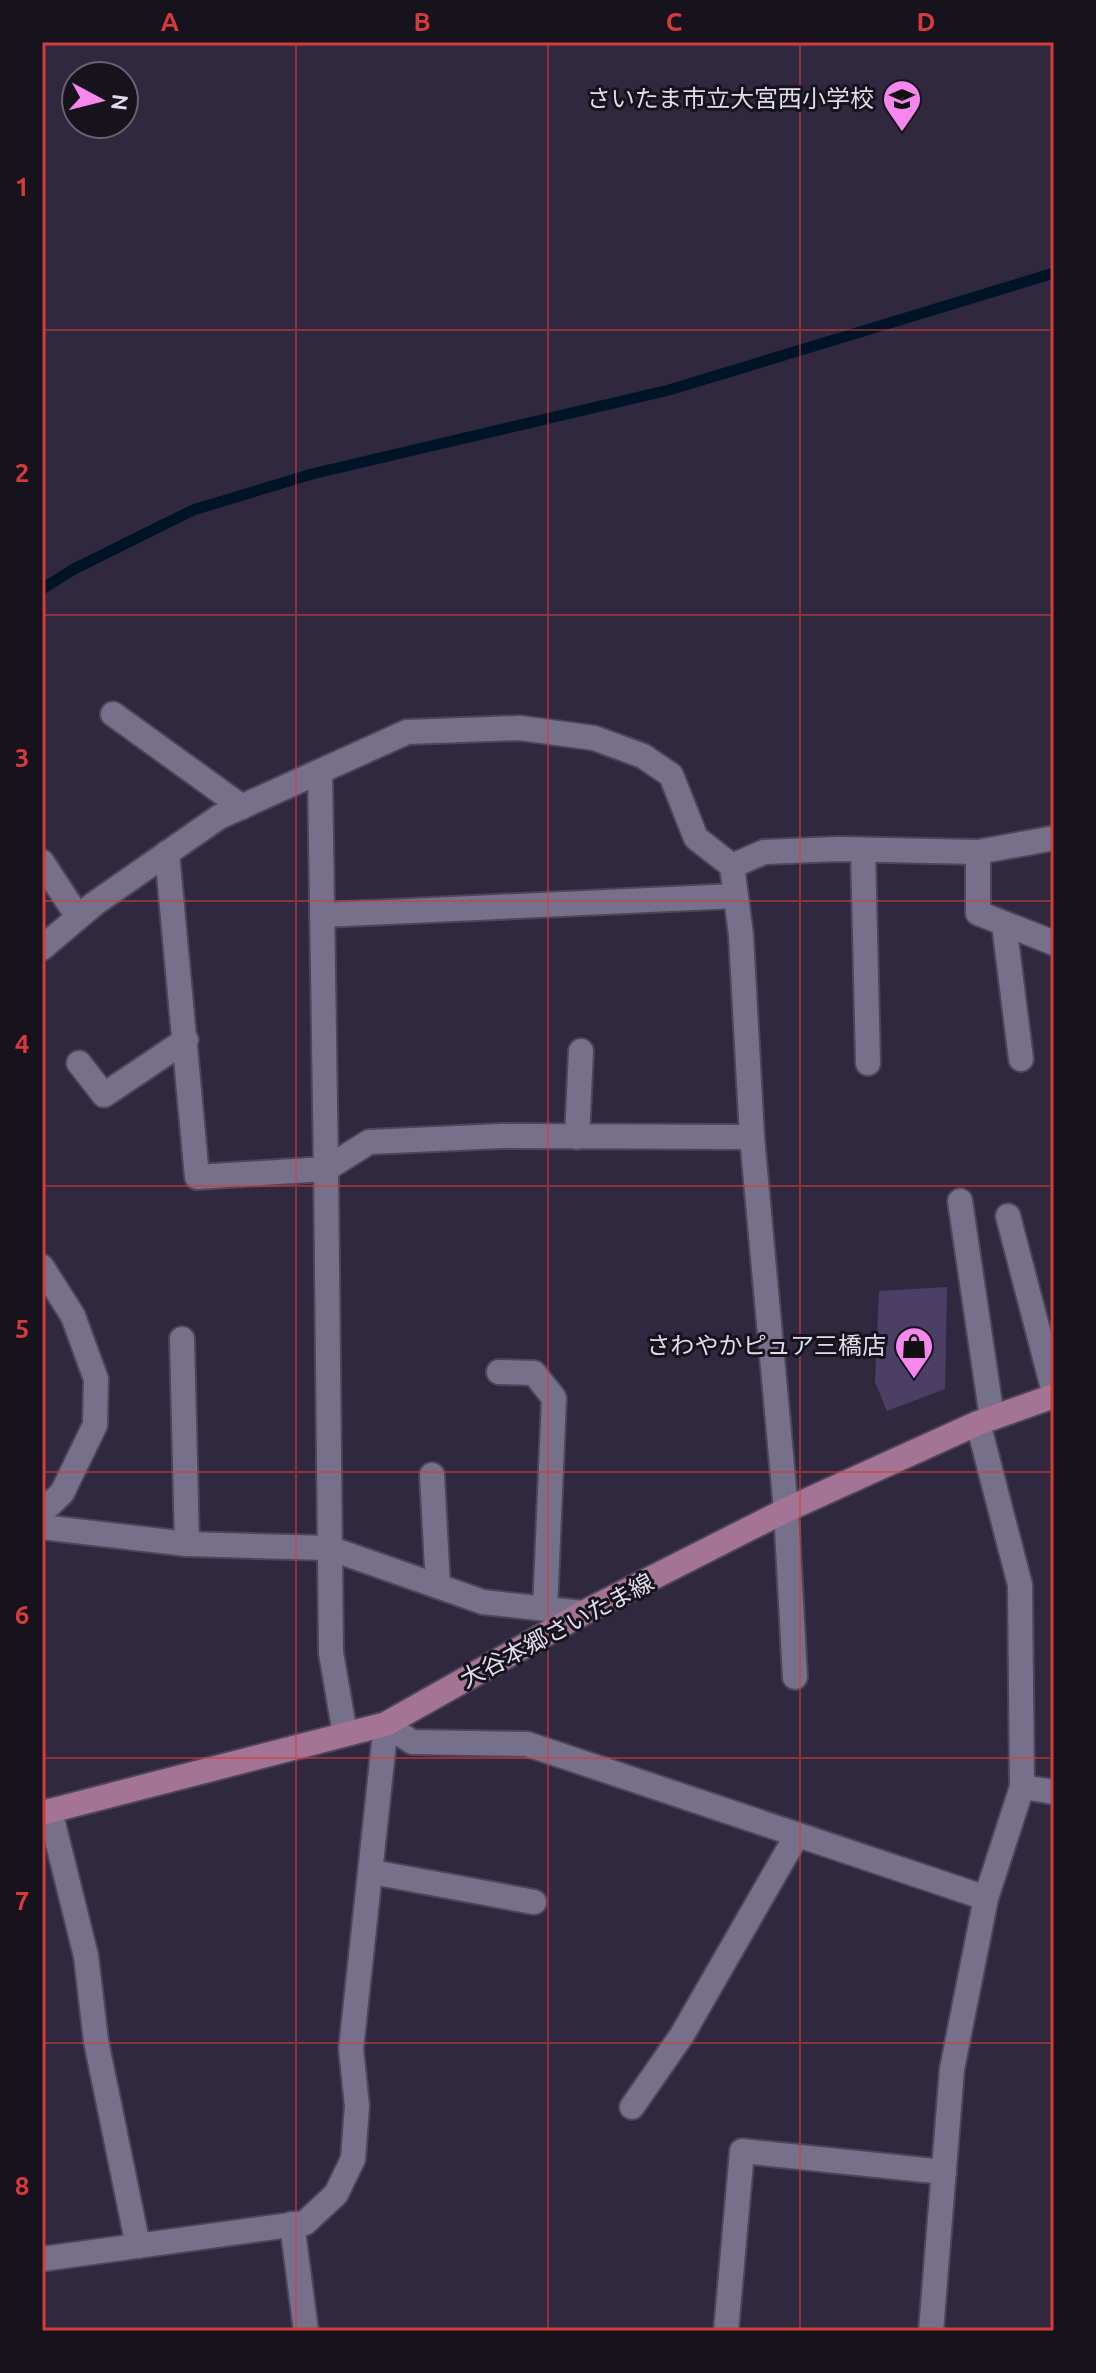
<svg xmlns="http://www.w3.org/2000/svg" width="1096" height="2373" font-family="Ubuntu,'Noto Sans JP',sans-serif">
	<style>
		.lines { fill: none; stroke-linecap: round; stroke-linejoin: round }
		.stream { stroke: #001428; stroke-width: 11 }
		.building { fill: #4b3f66 }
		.minor-casing { stroke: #4c4658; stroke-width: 28 }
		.major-casing { stroke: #4c4658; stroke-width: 28 }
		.minor { stroke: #77708a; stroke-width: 24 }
		.major { stroke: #a37494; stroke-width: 24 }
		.grid { fill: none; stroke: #d73a3b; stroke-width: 2; stroke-opacity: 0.55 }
		.labels { text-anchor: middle; stroke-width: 6; stroke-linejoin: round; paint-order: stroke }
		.poi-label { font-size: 24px; fill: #dfdbea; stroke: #16131d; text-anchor: end }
		.street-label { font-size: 24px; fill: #dfdbea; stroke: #16131d }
		.neatline { fill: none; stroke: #d73a3b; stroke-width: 3 }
		.grid-label { font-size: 26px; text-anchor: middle; font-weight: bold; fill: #d73a3b }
	</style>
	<rect width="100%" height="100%" fill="#2f283f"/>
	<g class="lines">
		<!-- stream -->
		<path class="stream" d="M42 589 74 569 193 510 312 474 669 390 1054 273"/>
	</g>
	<!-- building -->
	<path class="building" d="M947 1287 945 1389 887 1411 875 1382 879 1291Z"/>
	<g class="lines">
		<!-- minor casing -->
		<g class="minor-casing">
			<g id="minor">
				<path d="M113 714 242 807"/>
				<path d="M863 850 868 1063"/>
				<path d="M978 852 1054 838"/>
				<path d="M167 853 197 1177 326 1169 320 772"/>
				<path d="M42 862 78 917"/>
				<path d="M322 915 736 896"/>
				<path d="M1004 924 1021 1059"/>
				<path d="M42 948 94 904 219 817 407 732 520 728 594 738 643 756 671 775 696 838 732 866"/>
				<path d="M79 1063 104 1095 186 1040"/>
				<path d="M577 1137 581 1051"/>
				<path d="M960 1201 992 1418"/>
				<path d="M1008 1216 1054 1392"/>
				<path d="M42 1267 73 1316 96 1379 95 1425 62 1493 42 1512"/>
				<path d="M182 1339 187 1544"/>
				<path d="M499 1372 534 1373 554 1398 545 1609"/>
				<path d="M432 1475 438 1586"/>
				<path d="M42 1527 187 1544 329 1548 483 1602 583 1613"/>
				<path d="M795 1677 786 1510 752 1137 741 935 732 866 764 852 839 849 978 852V913L1054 943"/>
				<path d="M345 1734 331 1653 326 1169 369 1142 502 1136 752 1137"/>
				<path d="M1022 1787 1054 1792"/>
				<path d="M50 1811 86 1956 96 2041 138 2246"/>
				<path d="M372 1872 534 1902"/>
				<path d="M632 2107 682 2035 797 1835"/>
				<path d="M292 2224 306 2331"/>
				<path d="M42 2259 305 2223 336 2194 353 2159 357 2106 351 2049 386 1724 412 1742 527 1744 986 1898"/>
				<path d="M726 2331 742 2151 944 2172"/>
				<path d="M931 2331 952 2069 986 1898 1022 1787 1020 1585 978 1423"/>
			</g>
		</g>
		<!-- major casing -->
		<g class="major-casing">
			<path id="major" d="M42 1813 386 1724 583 1613 786 1510 978 1423 1054 1396"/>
		</g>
		<!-- minor -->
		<use href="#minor" class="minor"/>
		<!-- major -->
		<use href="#major" class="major"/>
	</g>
	<!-- grid -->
	<path class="grid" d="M296 42V2331M548 42V2331M800 42V2331M42 330H1054M42 615H1054M42 901H1054M42 1186H1054M42 1472H1054M42 1758H1054M42 2043H1054"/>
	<!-- icons -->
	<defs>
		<g id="school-pin" transform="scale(2)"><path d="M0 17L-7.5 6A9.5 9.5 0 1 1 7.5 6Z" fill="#f688ed" stroke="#16131d"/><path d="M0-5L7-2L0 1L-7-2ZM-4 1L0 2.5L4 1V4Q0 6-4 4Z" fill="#111"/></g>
		<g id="shop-pin" transform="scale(2)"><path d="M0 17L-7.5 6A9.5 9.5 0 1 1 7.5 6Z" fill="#f688ed" stroke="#16131d"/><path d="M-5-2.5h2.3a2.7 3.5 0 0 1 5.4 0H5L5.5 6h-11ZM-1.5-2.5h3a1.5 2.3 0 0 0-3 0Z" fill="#111"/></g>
	</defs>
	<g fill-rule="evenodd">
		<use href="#school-pin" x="902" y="99"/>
		<use href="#shop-pin" x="914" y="1346"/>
	</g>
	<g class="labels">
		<!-- poi labels -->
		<g class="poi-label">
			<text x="874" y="107">さいたま市立大宮西小学校</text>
			<text x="886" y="1354">さわやかピュア三橋店</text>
		</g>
		<!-- street labels -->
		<g class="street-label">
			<text transform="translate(557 1631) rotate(-28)" y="8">大谷本郷さいたま線</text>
		</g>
	</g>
	<!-- border -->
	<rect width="1096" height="2373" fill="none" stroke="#16131d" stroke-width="88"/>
	<!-- north arrow -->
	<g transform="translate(100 100) rotate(97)"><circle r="38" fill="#16131d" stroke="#66636f" stroke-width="2"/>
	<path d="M0-6L14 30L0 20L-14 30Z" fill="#f688ed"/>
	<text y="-12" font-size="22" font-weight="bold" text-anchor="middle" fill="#dfdbea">N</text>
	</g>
	<rect x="44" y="44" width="1008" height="2285" class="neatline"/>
	<g class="grid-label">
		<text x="170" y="31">A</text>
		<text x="422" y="31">B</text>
		<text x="674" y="31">C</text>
		<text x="926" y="31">D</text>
		<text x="22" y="196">1</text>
		<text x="22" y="482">2</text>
		<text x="22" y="767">3</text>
		<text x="22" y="1053">4</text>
		<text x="22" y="1338">5</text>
		<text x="22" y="1624">6</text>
		<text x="22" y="1910">7</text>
		<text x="22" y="2195">8</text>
	</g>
</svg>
